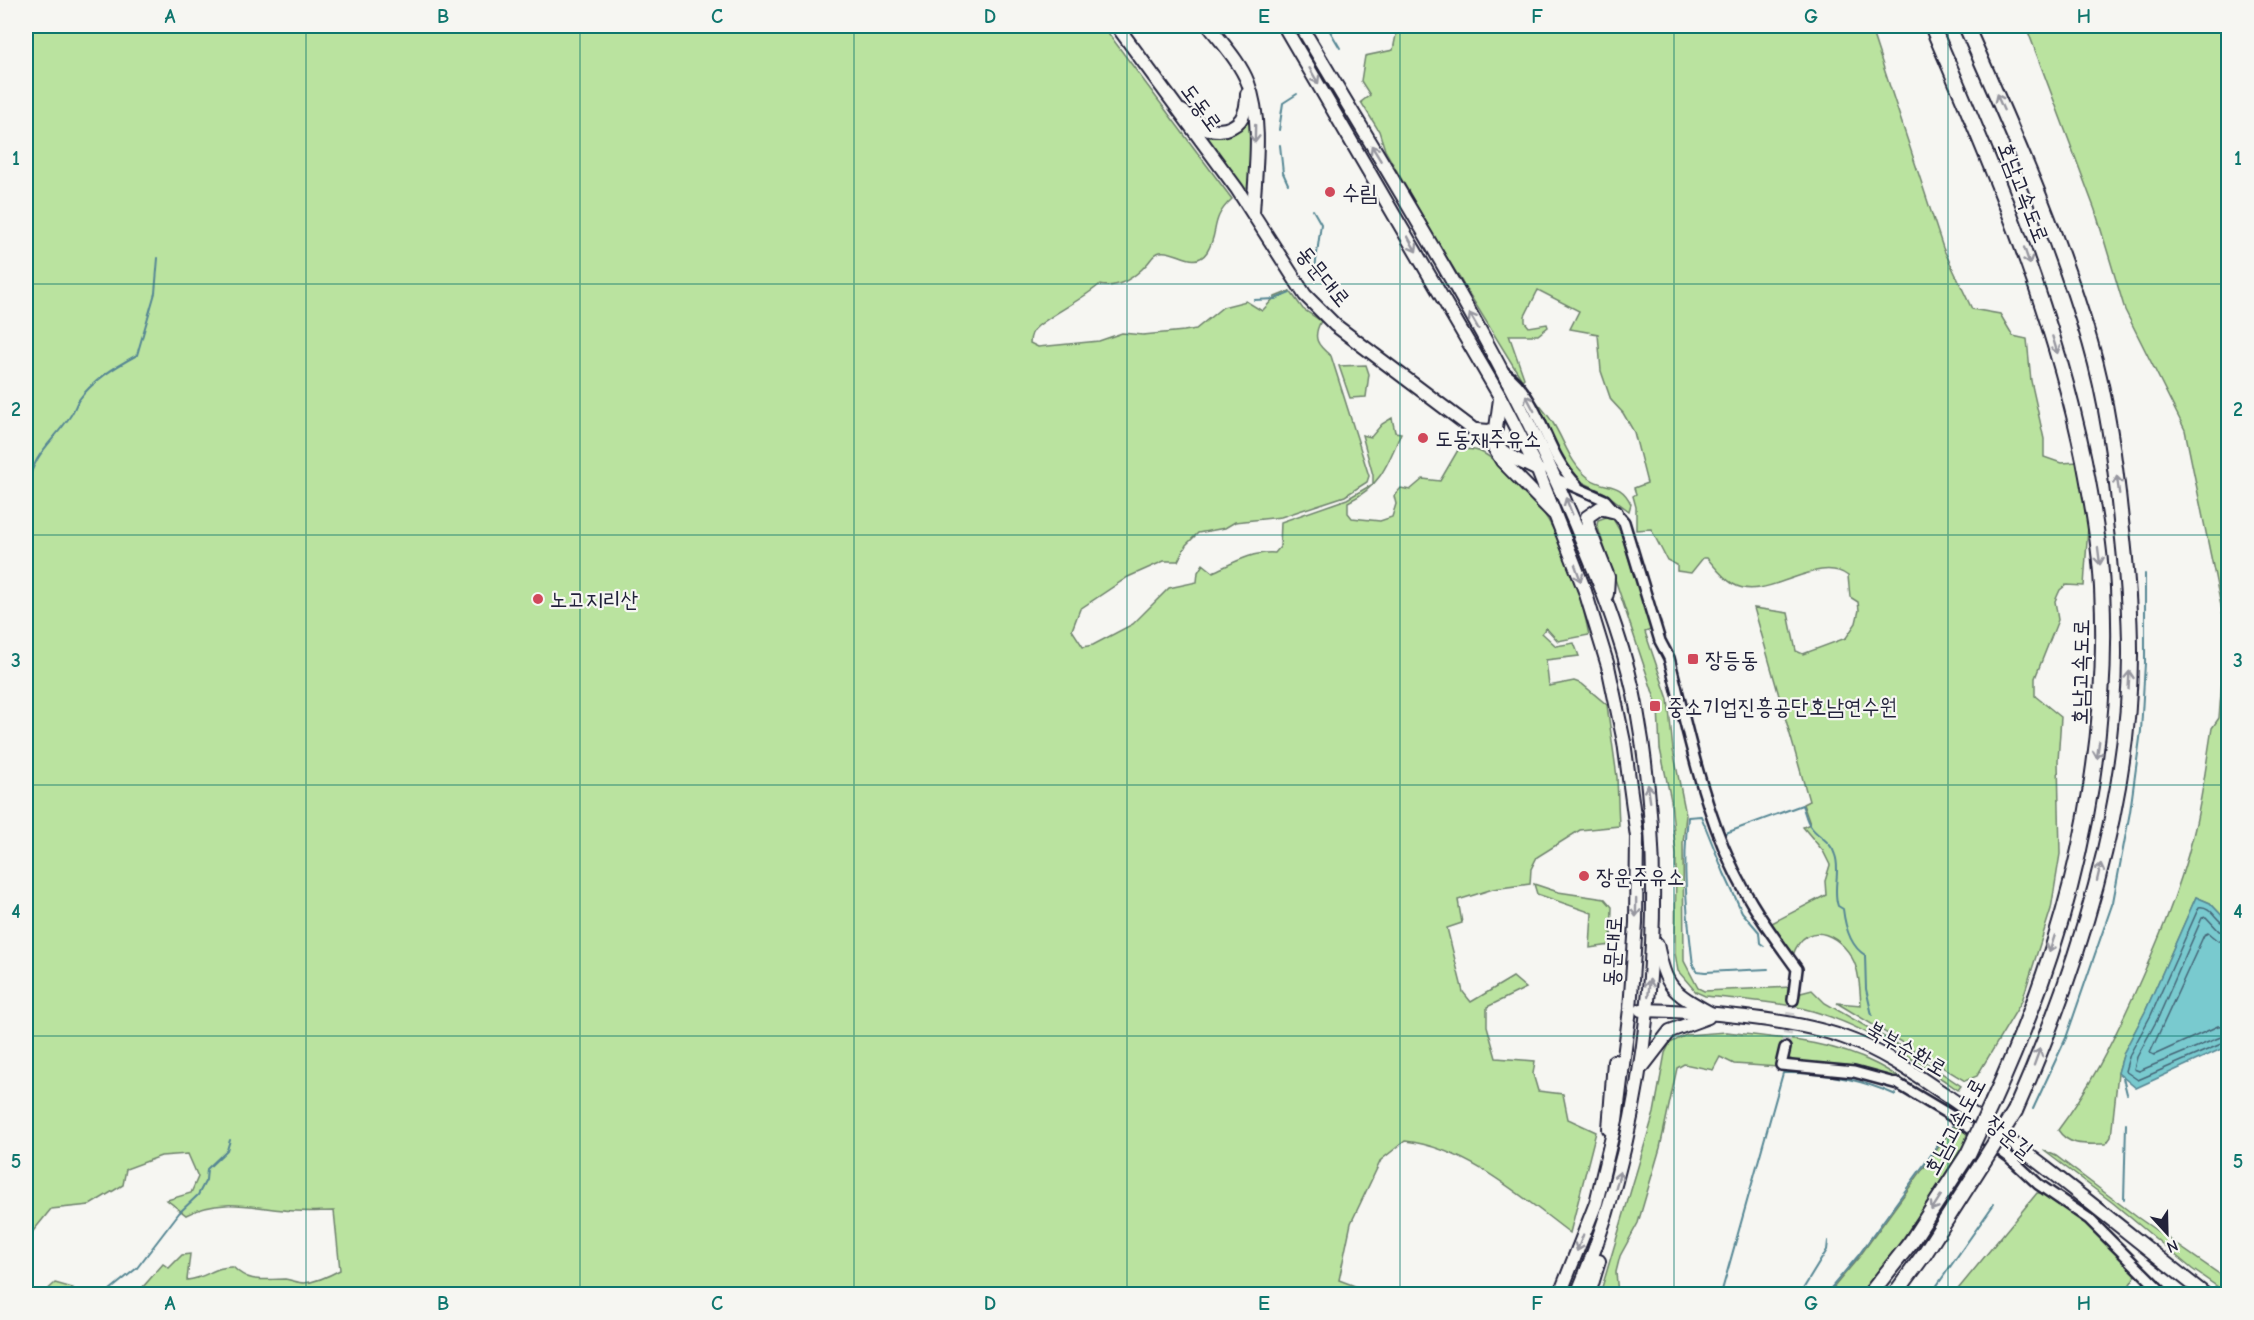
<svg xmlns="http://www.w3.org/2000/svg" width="2254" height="1320" font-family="'Comic Neue','Poor Story',sans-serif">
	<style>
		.green { fill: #bae39f; stroke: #6e826d; stroke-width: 1.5 }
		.water { fill: #79cacf; stroke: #568794; stroke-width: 1.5 }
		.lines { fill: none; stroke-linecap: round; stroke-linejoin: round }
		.shore { stroke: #456576; stroke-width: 1.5 }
		.stream { stroke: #568794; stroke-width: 2 }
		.minor-tunnel { stroke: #cccccd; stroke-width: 9; stroke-dasharray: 9 4.5; stroke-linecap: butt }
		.minor-casing { stroke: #22223b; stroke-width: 14 }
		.major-casing { stroke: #22223b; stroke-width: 16 }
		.highway-casing { stroke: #22223b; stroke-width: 18 }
		.minor { stroke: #f6f6f2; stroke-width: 9 }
		.major { stroke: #f6f6f2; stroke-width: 12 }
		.highway { stroke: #f6f6f2; stroke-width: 14 }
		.highway-bridge-casing { stroke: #22223b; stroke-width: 18; stroke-linecap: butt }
		.highway-bridge { stroke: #f6f6f2; stroke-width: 14 }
		.oneway { stroke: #9797a0 }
		.grid { fill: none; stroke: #0f766e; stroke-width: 1.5; stroke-opacity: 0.55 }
		.poi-dot { fill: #d1495b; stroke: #f6f6f2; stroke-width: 2 }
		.labels { text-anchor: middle; stroke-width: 4.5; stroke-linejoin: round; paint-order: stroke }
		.street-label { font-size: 22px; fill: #22223b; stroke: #f6f6f2 }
		.poi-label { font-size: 22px; fill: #22223b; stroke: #f6f6f2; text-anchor: start }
		.neatline { fill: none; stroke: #0f766e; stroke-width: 2 }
		.grid-label { font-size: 20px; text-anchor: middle; font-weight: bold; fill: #0f766e }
	</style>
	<rect width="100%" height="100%" fill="#f6f6f2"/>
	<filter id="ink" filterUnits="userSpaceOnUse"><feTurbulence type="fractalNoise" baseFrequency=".0167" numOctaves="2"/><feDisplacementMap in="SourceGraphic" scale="12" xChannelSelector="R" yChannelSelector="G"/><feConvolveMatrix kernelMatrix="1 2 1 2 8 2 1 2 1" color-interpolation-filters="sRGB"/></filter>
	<g filter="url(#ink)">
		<!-- green -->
		<g class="green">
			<path d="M26 26H1103L1232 199C1209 220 1220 231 1207 252 1194 271 1175 248 1160 252 1153 254 1151 260 1147 264 1134 278 1117 289 1099 285 1080 301 1057 311 1038 326 1033 330 1030 336 1030 343L1038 347 1099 341 1122 333 1143 335 1184 331 1196 329 1223 307 1246 301 1262 311 1275 297 1290 291 1303 309 1321 321C1312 338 1317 345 1331 356L1369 476 1367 482 1345 496 1281 517 1235 522 1225 528 1198 533 1186 545 1178 561H1164L1128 577 1080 609 1072 630 1083 647 1093 645 1133 624 1169 588 1197 582 1198 572 1203 564 1213 572C1233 563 1252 551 1275 553L1280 547 1281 522 1347 499 1373 484V475L1362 435 1371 437 1382 424 1392 418 1395 432 1401 433C1388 464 1380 487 1348 502V513L1352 518 1380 521 1392 517 1396 504 1394 496 1401 488 1410 490 1423 479 1440 481 1458 450C1478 447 1487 454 1502 467 1554 508 1576 572 1589 635L1558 641 1546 628 1542 633 1556 646 1574 643 1579 656 1546 660 1549 686 1574 681 1582 684 1607 705 1617 777 1619 826 1580 830 1537 857 1531 869 1530 884 1493 889 1458 900 1462 923 1447 928 1463 992 1471 1002 1513 977 1526 988 1487 1007V1026L1496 1058 1535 1061 1533 1074 1538 1091 1563 1094 1568 1119 1596 1132 1570 1233C1521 1196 1467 1148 1405 1141L1381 1160 1351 1223 1339 1280 1376 1294H127L142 1288 163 1264 169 1268 182 1255 190 1254 187 1280C207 1278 214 1266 233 1267 250 1284 263 1279 285 1279 292 1280 298 1283 304 1283 317 1282 329 1276 340 1270L334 1211C321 1211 309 1212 296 1211 257 1209 223 1196 186 1215L167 1200 191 1193 198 1177 188 1154 161 1156 126 1169 123 1185 90 1205 51 1209 26 1240Z"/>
			<path d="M1435 26H1870L1943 248 1972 309 2000 314 2013 336 2027 339 2031 381 2044 439V457L2061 463 2078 462 2088 526 2084 586 2066 585 2060 590 2055 601 2058 620 2035 678V696L2061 717 2058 761 2060 854 2051 909 2022 1001 1977 1076 1965 1081 1837 1003 1861 1005C1860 993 1860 978 1856 967 1846 937 1807 915 1793 955L1770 924 1826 895 1825 881 1830 865 1823 851 1803 827 1810 824 1803 804 1809 801 1754 608 1788 613 1796 651 1803 654 1846 638 1856 623 1859 610 1858 602 1850 597 1848 576C1818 552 1765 604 1733 584 1723 578 1715 567 1707 558H1703L1691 573 1677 571V565L1667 560 1651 529 1636 530V507L1633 496 1636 494 1634 488 1647 483 1634 432 1623 413 1611 400 1601 371 1598 334 1570 329 1579 311 1538 290 1525 316V322L1529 327 1547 324 1548 327 1538 335H1509L1524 378 1522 380 1435 238 1385 150 1379 131 1361 102 1370 95 1361 81 1365 56 1393 50 1397 30Z"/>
			<path d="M2026 26H2228V922L2210 903 2196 897 2145 1012 2124 1052 2118 1073 2111 1137 2106 1144C2087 1144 2069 1147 2058 1130 2089 1089 2111 1045 2132 999 2156 946 2179 893 2193 836 2202 801 2206 764 2212 728L2219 718 2226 630 2185 430 2125 310 2095 210Z"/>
			<path d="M1251 121 1249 190 1246 191 1204 134 1228 135Z"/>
			<path d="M1366 365 1369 374 1366 397 1350 398 1339 366Z"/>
			<path d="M1536 401C1542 408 1548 415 1553 423 1565 442 1570 464 1589 478 1605 490 1620 480 1631 504L1629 511 1605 493 1580 481 1569 470 1534 402Z"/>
			<path d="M1606 517 1613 519 1621 533 1651 630 1645 632 1668 699 1673 750 1686 815 1683 843 1684 961 1698 988 1704 991 1791 987 1797 1002 1801 993 1812 990 1825 1003 1907 1050 1961 1086 1958 1090C1909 1056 1860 1022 1801 1008 1770 1001 1737 999 1705 996L1696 992 1678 971 1675 953 1676 855 1671 800 1660 749 1658 708 1597 525 1598 520Z"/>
			<path d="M1534 884 1558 892 1605 899 1612 907 1611 945 1590 948 1592 913 1537 894Z"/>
			<path d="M1727 1032C1777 1038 1831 1041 1876 1064 1892 1072 1908 1083 1923 1093L1876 1074 1794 1061 1789 1058V1048L1780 1047 1778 1067 1734 1064 1720 1057 1713 1070 1684 1064 1677 1068 1660 1148 1638 1223 1620 1256 1616 1272 1618 1294H1600L1654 1113 1665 1053 1670 1043 1686 1035Z"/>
			<path d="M1954 1126 1967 1133 1965 1143C1933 1196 1900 1246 1861 1294H1828L1859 1257Z"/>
			<path d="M2043 1150 2056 1156 2137 1217 2228 1280V1294L2192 1269 2113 1203Z"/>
			<path d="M2037 1193H2045L2087 1223 2137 1273 2124 1294H1954Z"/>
			<path d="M55 1283 73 1288 66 1294H43Z"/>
		</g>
		<!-- water -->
		<path class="water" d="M2196 897 2210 903 2228 922V1046L2136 1088 2118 1073 2124 1052 2145 1012Z"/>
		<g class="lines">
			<!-- shore -->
			<g class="shore">
				<path d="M2228 926C2216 923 2212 905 2199 907L2151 1015 2130 1054 2125 1071 2138 1080 2228 1041"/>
				<path d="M2228 933 2219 931 2206 917 2202 918 2158 1018 2137 1057 2134 1069 2139 1071 2228 1034"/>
				<path d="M2228 942 2218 941 2208 933 2204 935 2150 1053 2154 1055 2218 1026 2228 1025"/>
			</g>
			<!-- stream -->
			<g class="stream">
				<path d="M1327 26 1340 48"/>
				<path d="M1279 130 1283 103 1297 94"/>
				<path d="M1280 145 1283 173 1288 184"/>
				<path d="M1313 210 1321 224 1314 276"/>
				<path d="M1254 300 1275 299 1290 293"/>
				<path d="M26 489C35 452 48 447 69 418 73 413 75 407 78 401 93 380 115 367 137 355L155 293 158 258"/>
				<path d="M1723 834 1802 805C1805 812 1806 821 1811 827 1818 837 1831 841 1835 855 1841 871 1832 889 1838 906L1843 909C1845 926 1850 946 1865 955L1866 989 1872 1015"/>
				<path d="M1764 946 1760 943 1759 932 1742 912 1724 873 1701 816 1688 817C1682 866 1687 916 1693 965L1697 971 1705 972 1768 969"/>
				<path d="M2123 1078 2127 1094"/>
				<path d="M2033 1109 2066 1038 2113 902 2130 812 2141 731 2145 663V574"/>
				<path d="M2124 1200 2126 1124"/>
				<path d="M110 1290 137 1268 179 1213 198 1195 206 1180 207 1169 227 1150 230 1140"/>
				<path d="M1721 1294 1783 1073C1821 1072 1861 1079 1896 1095"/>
				<path d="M1800 1294 1827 1250 1828 1241"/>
				<path d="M1826 1294 1858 1256 1952 1126"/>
				<path d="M1931 1294 1994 1204"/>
			</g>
			<!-- minor-tunnel -->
			<path class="minor-tunnel" d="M1785 1048 1793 1000"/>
			<!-- minor casing -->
			<g class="minor-casing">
				<g id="minor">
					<path d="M1504 372C1542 400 1544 453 1577 485"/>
					<path d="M1557 479 1605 500 1624 522 1660 641 1669 658C1687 727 1701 799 1731 864 1748 902 1773 936 1797 969L1793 1000"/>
					<path d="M1785 1048 1781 1065 1854 1072 1898 1084 1963 1123 2008 1156 2038 1184 2089 1219 2164 1294"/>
				</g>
			</g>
			<!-- major casing -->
			<g class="major-casing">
				<g id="major">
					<path d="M1117 26 1237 189 1305 295 1335 325 1490 442 1515 459 1540 471"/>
					<path d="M1209 26C1222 43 1240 62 1248 83 1263 122 1255 172 1253 213"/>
					<path d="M1284 26 1499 395 1538 471 1585 591 1608 666 1624 742 1637 837 1636 923 1630 1009 1616 1120 1596 1203 1560 1294"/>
					<path d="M1301 26C1401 196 1511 364 1585 548 1607 601 1627 654 1637 710 1654 804 1657 895 1649 990 1640 1095 1619 1196 1577 1294"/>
					<path d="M1182 111C1190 116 1197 123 1205 128 1210 130 1214 130 1219 130 1241 128 1247 114 1247 94"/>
					<path d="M1477 430 1489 431 1496 428 1500 399"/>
					<path d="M1493 446 1502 461 1553 513"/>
					<path d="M1607 594 1608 577 1588 526 1587 517 1600 508 1616 512"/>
					<path d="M1657 944C1666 988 1671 991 1710 1013"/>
					<path d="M1641 1010C1699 1011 1789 1018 1843 1037 1884 1051 1918 1076 1953 1100 2040 1160 2122 1229 2205 1294"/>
					<path d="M1643 1066 1670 1031 1708 1017"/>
					<path d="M1609 1129 1614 1061"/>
					<path d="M1589 1294 1599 1261"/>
				</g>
			</g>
			<!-- highway casing -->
			<g class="highway-casing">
				<g id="highway">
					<path d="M1932 26C1993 167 2053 308 2084 460 2092 502 2100 546 2102 588 2111 768 2068 938 1993 1101"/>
					<path d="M1966 26C2012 129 2058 233 2090 342 2107 400 2115 461 2121 521 2126 564 2130 608 2130 651 2131 803 2076 973 2015 1111"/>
					<path d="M1870 1294 1911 1242 1968 1154"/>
					<path d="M1895 1294 1925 1253 1983 1162"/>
				</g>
			</g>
			<!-- minor -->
			<use href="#minor" class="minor"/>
			<!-- major -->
			<use href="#major" class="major"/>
			<!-- highway -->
			<use href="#highway" class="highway"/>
			<!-- highway-bridge casing -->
			<g class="highway-bridge-casing">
				<g id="highway-bridge">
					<path d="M1968 1154 1993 1101"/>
					<path d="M1983 1162 2015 1111"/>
				</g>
			</g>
			<!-- highway-bridge -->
			<use href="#highway-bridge" class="highway-bridge"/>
		</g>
		<!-- one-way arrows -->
		<defs><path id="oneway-shaft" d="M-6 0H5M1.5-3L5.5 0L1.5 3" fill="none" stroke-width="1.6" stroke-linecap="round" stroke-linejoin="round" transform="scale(1.5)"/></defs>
		<g class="oneway">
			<use href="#oneway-shaft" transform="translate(1314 76) rotate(60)"/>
			<use href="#oneway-shaft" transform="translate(2000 102) rotate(-114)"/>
			<use href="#oneway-shaft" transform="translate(1255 134) rotate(91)"/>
			<use href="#oneway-shaft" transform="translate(1376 153) rotate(-121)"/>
			<use href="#oneway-shaft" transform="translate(1412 244) rotate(61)"/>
			<use href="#oneway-shaft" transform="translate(2027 256) rotate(71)"/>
			<use href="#oneway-shaft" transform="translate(1474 321) rotate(-120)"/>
			<use href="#oneway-shaft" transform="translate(2055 345) rotate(73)"/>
			<use href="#oneway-shaft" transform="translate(1530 403) rotate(-118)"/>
			<use href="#oneway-shaft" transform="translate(2118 485) rotate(-98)"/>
			<use href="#oneway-shaft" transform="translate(1569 506) rotate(-112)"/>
			<use href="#oneway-shaft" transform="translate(2099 556) rotate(83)"/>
			<use href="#oneway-shaft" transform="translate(1578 573) rotate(70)"/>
			<use href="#oneway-shaft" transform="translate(2129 680) rotate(-87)"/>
			<use href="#oneway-shaft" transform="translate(2098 750) rotate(98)"/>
			<use href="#oneway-shaft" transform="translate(1649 793) rotate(-98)"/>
			<use href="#oneway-shaft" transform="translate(2099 872) rotate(-77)"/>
			<use href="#oneway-shaft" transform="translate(1636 908) rotate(91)"/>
			<use href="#oneway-shaft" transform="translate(2052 944) rotate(108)"/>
			<use href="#oneway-shaft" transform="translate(1649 988) rotate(-85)"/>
			<use href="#oneway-shaft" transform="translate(2037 1057) rotate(-70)"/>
			<use href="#oneway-shaft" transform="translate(1618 1180) rotate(-75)"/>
			<use href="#oneway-shaft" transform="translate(1936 1203) rotate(123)"/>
			<use href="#oneway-shaft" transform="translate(1580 1243) rotate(111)"/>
		</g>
	</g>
	<!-- grid -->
	<path class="grid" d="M306 26V1294M580 26V1294M854 26V1294M1127 26V1294M1400 26V1294M1674 26V1294M1948 26V1294M26 284H2228M26 535H2228M26 785H2228M26 1036H2228"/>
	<!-- markers -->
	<g class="poi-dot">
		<circle cx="1330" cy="192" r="6"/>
		<circle cx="1423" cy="438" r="6"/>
		<circle cx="538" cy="599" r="6"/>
		<rect x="1687" y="653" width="12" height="12" rx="3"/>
		<rect x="1649" y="700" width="12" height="12" rx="3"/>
		<circle cx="1584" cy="876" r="6"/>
	</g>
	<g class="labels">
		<!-- street labels -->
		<g class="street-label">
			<text transform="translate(1202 107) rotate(54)" y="8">도동로</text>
			<text transform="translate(2024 192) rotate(69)" y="8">호남고속도로</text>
			<text transform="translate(1324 276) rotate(51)" y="8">동문대로</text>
			<text transform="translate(2080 672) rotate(-89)" y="8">호남고속도로</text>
			<text transform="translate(1612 951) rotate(-87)" y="8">동문대로</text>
			<text transform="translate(1907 1048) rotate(30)" y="8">북부순환로</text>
			<text transform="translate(1954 1126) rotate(-62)" y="8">호남고속도로</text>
			<text transform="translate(2010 1136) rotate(39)" y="8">장운길</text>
		</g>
		<!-- poi labels -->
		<g class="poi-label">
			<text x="1342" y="200">수림</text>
			<text x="1435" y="446">도동재주유소</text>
			<text x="550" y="607">노고지리산</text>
			<text x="1705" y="667">장등동</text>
			<text x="1667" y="714">중소기업진흥공단호남연수원</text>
			<text x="1596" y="884">장운주유소</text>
		</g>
	</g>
	<!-- margin -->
	<rect width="2254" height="1320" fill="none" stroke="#f6f6f2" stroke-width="66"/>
	<!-- north arrow -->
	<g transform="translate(2167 1233) rotate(158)" stroke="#f6f6f2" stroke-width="4.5" paint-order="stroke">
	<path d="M0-4.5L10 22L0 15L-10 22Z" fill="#22223b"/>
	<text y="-9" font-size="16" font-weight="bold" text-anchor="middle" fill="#22223b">N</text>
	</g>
	<rect x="33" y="33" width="2188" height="1254" class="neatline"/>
	<g class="grid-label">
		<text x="170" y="23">A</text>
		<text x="443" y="23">B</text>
		<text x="717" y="23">C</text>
		<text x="990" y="23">D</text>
		<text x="1264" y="23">E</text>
		<text x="1537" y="23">F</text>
		<text x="1811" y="23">G</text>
		<text x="2084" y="23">H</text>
		<text x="16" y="165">1</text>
		<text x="2238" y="165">1</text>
		<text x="16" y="416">2</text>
		<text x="2238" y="416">2</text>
		<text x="16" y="667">3</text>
		<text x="2238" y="667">3</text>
		<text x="16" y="918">4</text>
		<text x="2238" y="918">4</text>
		<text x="16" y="1168">5</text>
		<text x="2238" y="1168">5</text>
		<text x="170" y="1310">A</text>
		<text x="443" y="1310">B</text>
		<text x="717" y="1310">C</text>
		<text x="990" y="1310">D</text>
		<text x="1264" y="1310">E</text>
		<text x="1537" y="1310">F</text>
		<text x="1811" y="1310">G</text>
		<text x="2084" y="1310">H</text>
	</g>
</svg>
